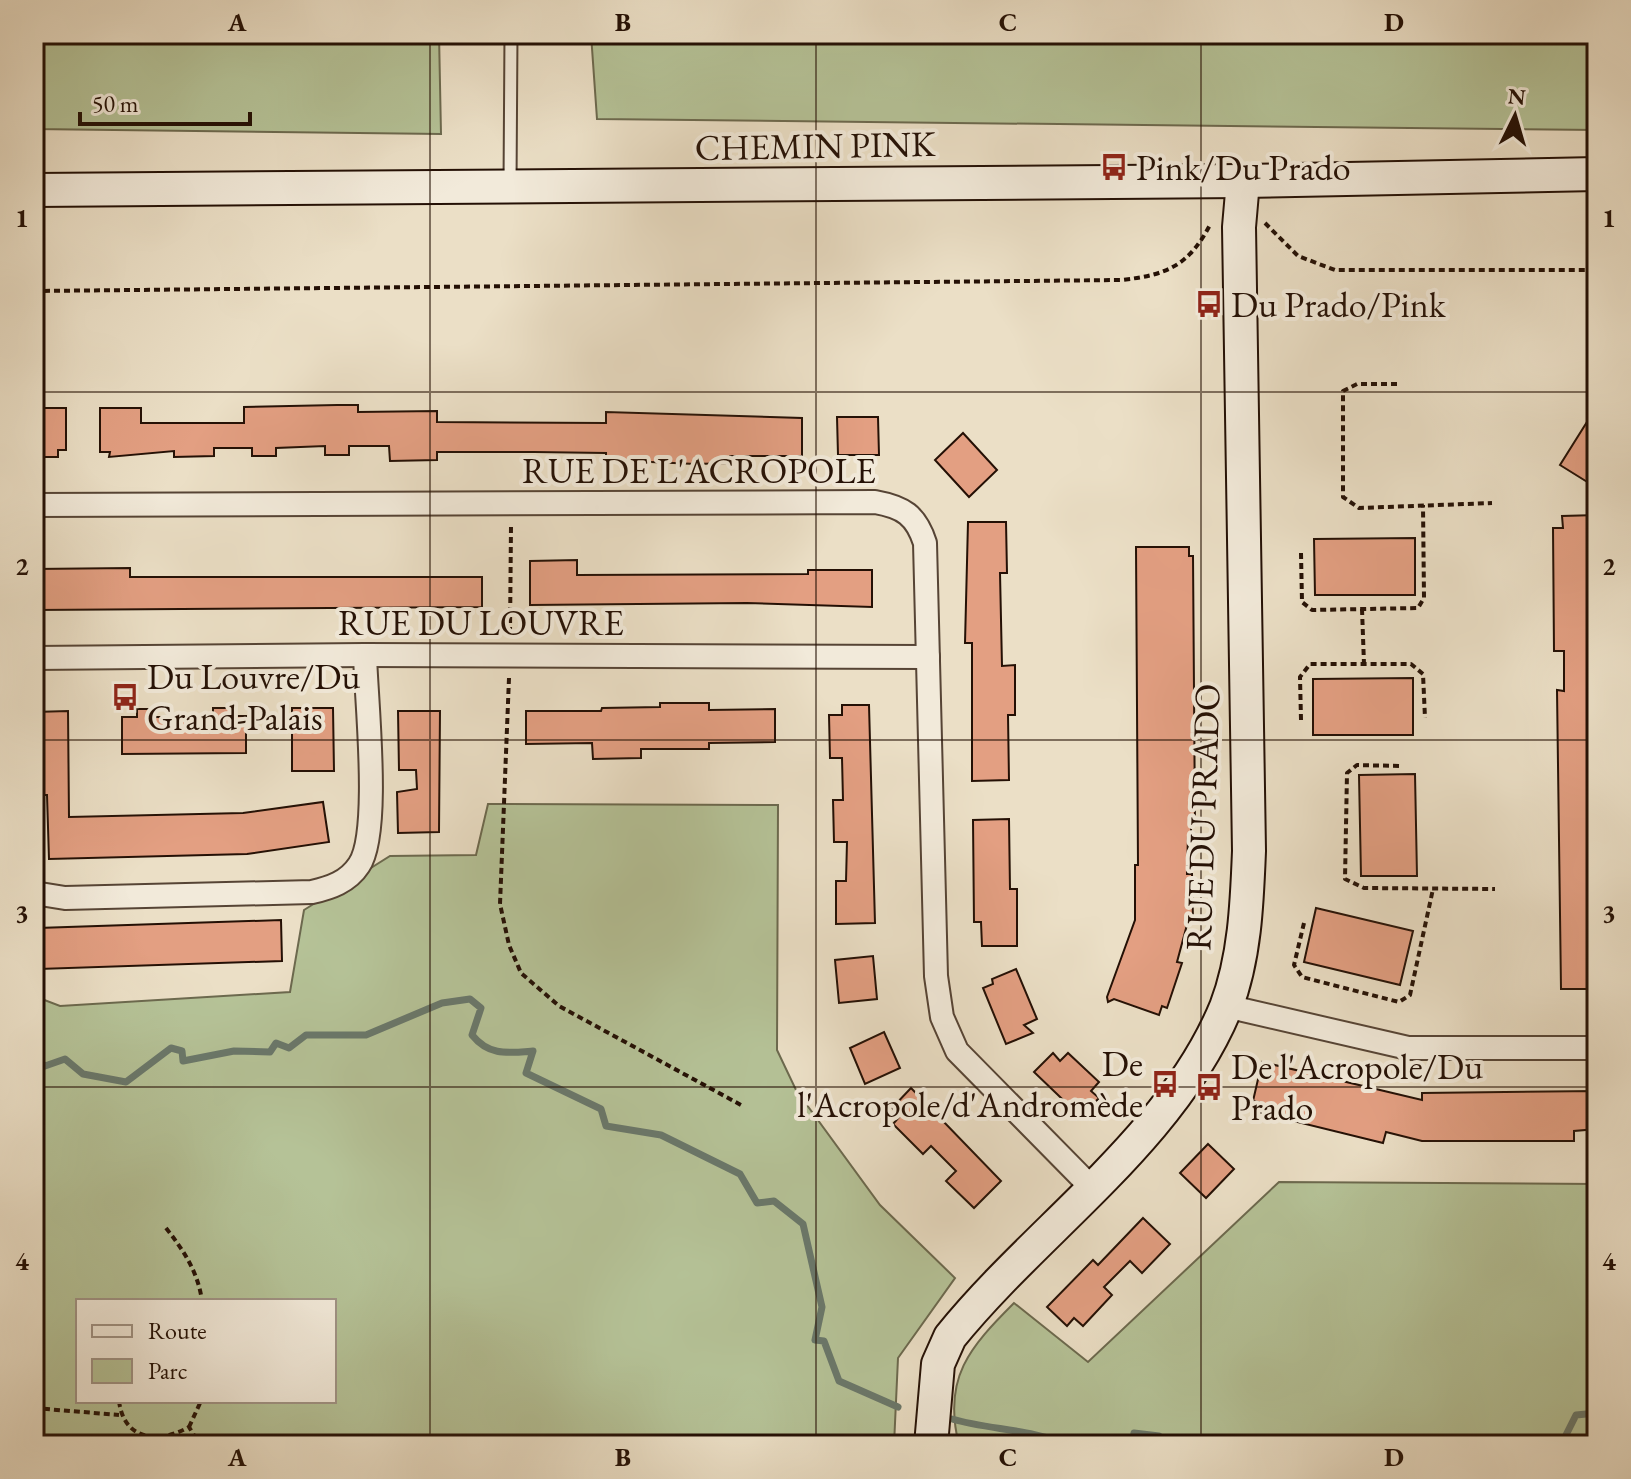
<svg xmlns="http://www.w3.org/2000/svg" width="1631" height="1479" font-family="'EB Garamond',serif">
	<style>
		.green { fill: #b5c297; stroke: #6c694e; stroke-width: 2; fill-rule: evenodd }
		.lines { fill: none; stroke-linecap: round; stroke-linejoin: round }
		.stream { stroke: #6a786b; stroke-width: 7 }
		.building { fill: #e39f82; stroke: #241005; stroke-width: 2 }
		.lane-casing { stroke: #564435; stroke-width: 15 }
		.street-casing { stroke: #564435; stroke-width: 26 }
		.secondary-casing { stroke: #241005; stroke-width: 36 }
		.path { stroke: #241005; stroke-width: 4; stroke-dasharray: 6 4; stroke-linecap: butt }
		.lane { stroke: #f2eada; stroke-width: 11 }
		.street { stroke: #f2eada; stroke-width: 22 }
		.secondary { stroke: #f2eada; stroke-width: 32 }
		.grid { fill: none; stroke: #241005; stroke-width: 2; stroke-opacity: 0.55 }
		.labels { text-anchor: middle; stroke-width: 8; stroke-linejoin: round; paint-order: stroke }
		.street-label { font-size: 36px; fill: #241005; stroke: #f2eada }
		.poi-label { font-size: 36px; fill: #241005; stroke: #f2eada; text-anchor: start }
		.neatline { fill: none; stroke: #241005; stroke-width: 3 }
		.grid-label { font-size: 26px; text-anchor: middle; font-weight: bold; fill: #241005 }
	</style>
	<rect width="100%" height="100%" fill="#ebdfc6"/>
	<filter id="stains"><feTurbulence type="fractalNoise" baseFrequency=".0025" numOctaves="4"/><feColorMatrix values="0 0 0 0 .2 0 0 0 0 .09 0 0 0 0 .02 0 0 0 .5 -.17"/></filter>
	<radialGradient id="worn" r=".72"><stop offset=".6" stop-color="#630" stop-opacity="0"/><stop offset="1" stop-color="#630" stop-opacity=".3"/></radialGradient>
	<!-- green -->
	<g class="green">
		<path d="M34 34H439L441 134 34 129Z"/>
		<path d="M591 34H1597V130L597 119Z"/>
		<path d="M488 804 778 805 777 1050 796 1090 880 1205 955 1278 898 1358 894 1445H34V996L60 1006 290 992 304 910 390 856 476 855ZM78 1301H334V1401H78Z"/>
		<path d="M1279 1182 1597 1184V1445H959C942 1378 970 1347 1014 1303L1088 1362Z"/>
	</g>
	<g class="lines">
		<!-- stream -->
		<g class="stream">
			<path d="M34 1057 45 1066 65 1059 83 1074 126 1082 171 1048 182 1051 183 1061 234 1051 270 1052 276 1043 289 1048 306 1035H366L442 1003 470 999 481 1008 472 1035C489 1056 507 1053 533 1051L526 1073 601 1109 606 1126 661 1135 740 1174 757 1203 774 1201 803 1224 822 1307 815 1340 824 1341 839 1381 898 1407"/>
			<path d="M952 1419C990 1430 1032 1429 1067 1445"/>
			<path d="M1132 1445 1134 1433 1159 1436 1170 1445"/>
			<path d="M1536 1445 1542 1438 1558 1445"/>
			<path d="M1561 1445 1576 1415 1597 1413"/>
		</g>
	</g>
	<!-- building -->
	<g class="building">
		<path d="M337 405H358V412L437 411V422L606 423V412L802 418V456H730V463L696 464 606 460V453L534 452H437V460L390 461 389 446H349V455H325V446L276 448V456H252V448H214V456L174 457V451L109 457 110 452H100V408H141V423H244V407Z"/>
		<path d="M1597 406V488L1560 465Z"/>
		<path d="M34 408H66V450H58V457H34Z"/>
		<path d="M837 417H878L879 455H838Z"/>
		<path d="M963 433 997 470 969 497 935 460Z"/>
		<path d="M1597 515V989H1561L1557 690 1564 691V651H1554L1553 528H1563L1562 516Z"/>
		<path d="M968 522H1006L1007 573H1000L1002 666 1015 665V715H1008L1009 780 972 781V643H965Z"/>
		<path d="M1415 538V595H1315L1314 539Z"/>
		<path d="M1136 547H1189V556H1193L1195 825H1191V835H1188L1187 874H1192L1193 921H1188L1177 962 1182 963 1167 1008 1162 1006 1159 1015 1114 999 1108 1002 1107 997 1135 920V865H1138Z"/>
		<path d="M577 560V575L808 574V570H872V607L747 603 530 605V561Z"/>
		<path d="M130 568V577H482V607L34 610V569Z"/>
		<path d="M1413 678V735H1313V679Z"/>
		<path d="M660 703H709V710L775 709V742L709 743V749H641V758L593 759 592 743 526 744V711H601L602 708 660 707Z"/>
		<path d="M842 705H869L875 923 836 924V881H846L847 842H834L833 800H843L842 758H830L829 715H842Z"/>
		<path d="M213 708H231L232 716H246V753L122 754V717H137V709H155V717H170L213 716Z"/>
		<path d="M292 708H333L334 771H292Z"/>
		<path d="M68 711 69 817 243 813 323 802 329 842 247 854 49 859 47 795H34V712Z"/>
		<path d="M398 711H440L439 832 398 833 397 792 417 789 416 770H399Z"/>
		<path d="M1415 774 1417 876H1361L1359 775Z"/>
		<path d="M1009 819 1010 889H1017V946H982L981 922H974L973 820Z"/>
		<path d="M1316 908 1413 931 1400 985 1304 962Z"/>
		<path d="M281 920 282 961 39 969 38 928Z"/>
		<path d="M873 956 877 999 839 1003 835 960Z"/>
		<path d="M1016 969 1037 1019 1024 1025 1033 1033 1006 1044 983 988 993 984 992 979Z"/>
		<path d="M884 1032 900 1068 865 1084 850 1048Z"/>
		<path d="M1053 1053 1060 1061 1068 1053 1099 1082 1091 1091 1099 1098 1081 1117 1034 1072Z"/>
		<path d="M1262 1062 1422 1100V1093L1597 1091V1129L1574 1131V1141H1422L1386 1132 1383 1143 1261 1113 1263 1103 1253 1101Z"/>
		<path d="M911 1088 1001 1181 974 1208 946 1181 956 1171 931 1146 923 1154 893 1124 900 1116 892 1108Z"/>
		<path d="M1208 1144 1234 1169 1206 1198 1180 1173Z"/>
		<path d="M1143 1218 1170 1244 1142 1273 1130 1261 1104 1287 1112 1295 1083 1326 1074 1318 1067 1326 1047 1307 1093 1260 1098 1265Z"/>
	</g>
	<g class="lines">
		<!-- lane casing -->
		<g class="lane-casing">
			<path id="lane" d="M510 185 511 34"/>
		</g>
		<!-- street casing -->
		<g class="street-casing">
			<g id="street">
				<path d="M34 505 875 502C903 507 916 515 925 543L936 976 942 1017 957 1051 1093 1189"/>
				<path d="M34 658 365 655 928 657"/>
				<path d="M34 893 65 898 312 892C330 888 348 882 359 865 381 833 366 698 365 655"/>
				<path d="M1226 1006 1408 1048H1597"/>
			</g>
		</g>
		<!-- secondary casing -->
		<g class="secondary-casing">
			<g id="secondary">
				<path d="M34 190 1243 181 1597 174"/>
				<path d="M931 1445 938 1364 950 1337C1037 1229 1172 1139 1226 1007 1245 958 1247 902 1249 851L1239 227 1243 181"/>
			</g>
		</g>
		<!-- path -->
		<g class="path">
			<path d="M1265 223 1298 256 1335 270H1597"/>
			<path d="M34 291 1121 280C1167 275 1189 266 1211 223"/>
			<path d="M1397 384H1357L1343 391V497L1359 508 1492 503"/>
			<path d="M1301 553 1302 602 1312 610 1418 608 1424 598 1423 505"/>
			<path d="M1362 609 1364 664"/>
			<path d="M510 633 511 526"/>
			<path d="M509 678 500 904 509 945 521 973 559 1006 741 1105"/>
			<path d="M1301 720 1300 677 1310 664H1411L1423 674 1425 718"/>
			<path d="M1399 766 1357 765 1347 773 1345 879 1364 888 1495 889"/>
			<path d="M1304 923 1294 965 1302 977 1399 1002 1410 995 1433 889"/>
			<path d="M166 1228C184 1251 198 1272 202 1301"/>
			<path d="M119 1401C124 1441 159 1444 189 1427L200 1445"/>
			<path d="M34 1408 119 1415"/>
			<path d="M189 1427 201 1401"/>
		</g>
		<!-- lane -->
		<use href="#lane" class="lane"/>
		<!-- street -->
		<use href="#street" class="street"/>
		<!-- secondary -->
		<use href="#secondary" class="secondary"/>
	</g>
	<!-- grid -->
	<path class="grid" d="M430 34V1445M816 34V1445M1201 34V1445M34 392H1597M34 740H1597M34 1087H1597"/>
	<!-- icons -->
	<defs>
		<g id="bus-bare" transform="scale(2.16)"><path d="M-5-6H5V4H4V6H2V4H-2V6H-4V4H-5ZM-3.5-4V0h7V-4ZM-3.5 1.2v1.5H-2V1.2ZM2 1.2v1.5H3.5V1.2Z" fill="#8f2418" stroke="#f2eada" stroke-width="2.5" paint-order="stroke"/></g>
	</defs>
	<g fill-rule="evenodd">
		<use href="#bus-bare" x="1114" y="167"/>
		<use href="#bus-bare" x="1209" y="304"/>
		<use href="#bus-bare" x="125" y="697"/>
		<use href="#bus-bare" x="1165" y="1084"/>
		<use href="#bus-bare" x="1209" y="1087"/>
	</g>
	<g class="labels">
		<!-- street labels -->
		<g class="street-label">
			<text transform="translate(815 145) rotate(-1)" y="13">CHEMIN PINK</text>
			<text x="699" y="483">RUE DE L'ACROPOLE</text>
			<text x="481" y="635">RUE DU LOUVRE</text>
			<text transform="translate(1202 817) rotate(-88)" y="13">RUE DU PRADO</text>
		</g>
		<!-- poi labels -->
		<g class="poi-label">
			<text x="1136" y="180">Pink/Du Prado</text>
			<text x="1231" y="317">Du Prado/Pink</text>
			<text x="147" y="689">Du Louvre/Du<tspan x="147" dy="41">Grand-Palais</tspan></text>
			<text x="1143" y="1076" text-anchor="end">De<tspan x="1143" dy="41">l'Acropole/d'Andromède</tspan></text>
			<text x="1231" y="1079">De l'Acropole/Du<tspan x="1231" dy="41">Prado</tspan></text>
		</g>
	</g>
	<!-- margin -->
	<rect width="1631" height="1479" fill="none" stroke="#ebdfc6" stroke-width="88"/>
	<!-- legend -->
	<rect x="76" y="1299" width="260" height="104" fill="#f2eada" stroke="#a09385" stroke-width="2"/>
	<rect x="92" y="1325" width="40" height="12" fill="#f2eada" stroke="#a09385" stroke-width="2"/>
	<text x="148" y="1339" font-size="24" fill="#241005">Route</text>
	<rect x="92" y="1359" width="40" height="24" fill="#b5c297" stroke="#a09385" stroke-width="2"/>
	<text x="148" y="1379" font-size="24" fill="#241005">Parc</text>
	<!-- north arrow -->
	<g transform="translate(1515 116) rotate(5)" stroke="#f2eada" stroke-width="6" paint-order="stroke">
	<path d="M0-6L14 30L0 20L-14 30Z" fill="#241005"/>
	<text y="-12" font-size="22" font-weight="bold" text-anchor="middle" fill="#241005">N</text>
	</g>
	<!-- scale -->
	<path d="M80 112v12h170v-12" fill="none" stroke="#241005" stroke-width="4"/>
	<text x="92" y="112" font-size="24" fill="#241005" stroke="#f2eada" stroke-width="6" paint-order="stroke">50 m</text>
	<rect x="44" y="44" width="1543" height="1391" class="neatline"/>
	<g class="grid-label">
		<text x="237" y="31">A</text>
		<text x="623" y="31">B</text>
		<text x="1008" y="31">C</text>
		<text x="1394" y="31">D</text>
		<text x="22" y="227">1</text>
		<text x="1609" y="227">1</text>
		<text x="22" y="575">2</text>
		<text x="1609" y="575">2</text>
		<text x="22" y="922">3</text>
		<text x="1609" y="922">3</text>
		<text x="22" y="1270">4</text>
		<text x="1609" y="1270">4</text>
		<text x="237" y="1466">A</text>
		<text x="623" y="1466">B</text>
		<text x="1008" y="1466">C</text>
		<text x="1394" y="1466">D</text>
	</g>
	<rect width="100%" height="100%" filter="url(#stains)"/>
	<rect width="100%" height="100%" fill="url(#worn)"/>
</svg>
